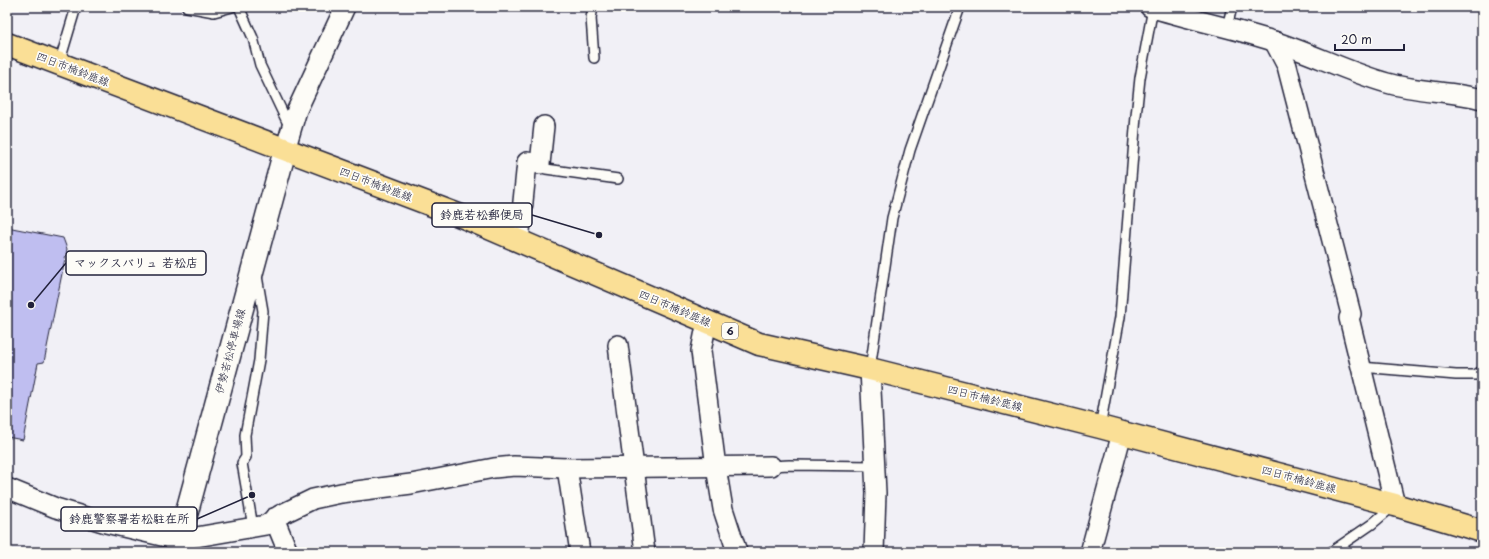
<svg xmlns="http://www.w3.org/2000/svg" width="1489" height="559" font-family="'Playpen Sans','Klee One',sans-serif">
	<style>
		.building { fill: #bfbef0; stroke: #22223b }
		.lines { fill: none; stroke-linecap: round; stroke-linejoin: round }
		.lane-casing { stroke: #22223b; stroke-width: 12 }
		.street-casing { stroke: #22223b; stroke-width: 22 }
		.secondary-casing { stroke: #22223b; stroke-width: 25 }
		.primary-casing { stroke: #22223b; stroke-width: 25 }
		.lane { stroke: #fdfcf7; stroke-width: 9 }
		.street { stroke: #fdfcf7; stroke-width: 19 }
		.secondary { stroke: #fdfcf7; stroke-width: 22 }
		.primary { stroke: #fadf96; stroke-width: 22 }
		.labels { text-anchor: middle; stroke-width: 3.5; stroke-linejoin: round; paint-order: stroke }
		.shield { fill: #fdfcf7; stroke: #646373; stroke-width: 1 }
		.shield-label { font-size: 10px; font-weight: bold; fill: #22223b }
		.street-label { font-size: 11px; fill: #22223b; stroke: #fdfcf7 }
		.leader { fill: none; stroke: #22223b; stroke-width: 1.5 }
		.callout-dot { fill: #22223b; stroke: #fdfcf7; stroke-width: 1.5 }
		.callout { fill: #fdfcf7; stroke: #22223b; stroke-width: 1.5 }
		.callout-label { font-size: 12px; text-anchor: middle; font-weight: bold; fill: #22223b }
	</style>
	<rect width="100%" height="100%" fill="#f1f0f6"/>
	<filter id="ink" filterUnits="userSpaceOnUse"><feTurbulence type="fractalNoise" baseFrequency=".025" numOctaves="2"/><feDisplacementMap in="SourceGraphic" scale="8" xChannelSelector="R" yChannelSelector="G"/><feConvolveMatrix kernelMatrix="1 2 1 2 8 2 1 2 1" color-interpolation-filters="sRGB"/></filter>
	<g filter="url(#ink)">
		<!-- building -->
		<path class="building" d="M7 227 63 238 67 249 44 362 38 363 23 440 7 437Z"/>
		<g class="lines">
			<!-- lane casing -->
			<g class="lane-casing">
				<g id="lane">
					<path d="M187 7 214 12 232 7"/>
					<path d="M239 7 253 38 260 65 290 128"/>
					<path d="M593 7 591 18 594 58"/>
					<path d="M1227 27 1232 7"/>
					<path d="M59 64 76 7"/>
					<path d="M540 164 546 169 618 179"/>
					<path d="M1361 367 1456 375H1475L1482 371"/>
					<path d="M870 369 892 218 910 150 960 7"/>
					<path d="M1100 427 1120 317 1136 116 1140 78 1153 8"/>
					<path d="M771 466 789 465 875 466"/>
					<path d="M253 527 242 463 246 457 245 435 259 360 263 311 257 276"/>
					<path d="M1331 552 1372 524 1392 507"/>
				</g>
			</g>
			<!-- street casing -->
			<g class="street-casing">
				<g id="street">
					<path d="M1150 7C1191 20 1233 28 1273 41 1311 53 1348 72 1387 83 1418 92 1451 91 1482 99"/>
					<path d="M1274 41 1287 66 1351 314 1349 318 1395 505"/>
					<path d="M285 150 297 110 345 7"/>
					<path d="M519 241 527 162 540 164 544 126"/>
					<path d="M707 321 701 351 716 467 723 509 737 552"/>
					<path d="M618 345 645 552"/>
					<path d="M870 369 876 493 874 552"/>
					<path d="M567 468 580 552"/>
					<path d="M7 488 56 508 106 523 179 540 266 525 280 515 313 499 341 493 411 484 494 468 514 466 567 468 771 466"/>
					<path d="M274 518 288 552"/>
					<path d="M1091 549 1122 433"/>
				</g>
			</g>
			<!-- secondary casing -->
			<g class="secondary-casing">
				<path id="secondary" d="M176 552 285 150"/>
			</g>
			<!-- primary casing -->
			<g class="primary-casing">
				<path id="primary" d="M7 44 461 216 759 344 870 369 1100 427 1395 505 1482 531"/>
			</g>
			<!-- lane -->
			<use href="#lane" class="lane"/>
			<!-- street -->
			<use href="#street" class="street"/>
			<!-- secondary -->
			<use href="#secondary" class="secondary"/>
			<!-- primary -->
			<use href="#primary" class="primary"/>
		</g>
	</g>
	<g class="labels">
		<!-- shield labels -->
		<rect class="shield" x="722" y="323" width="16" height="16" rx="3"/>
		<g class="shield-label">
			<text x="730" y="335">6</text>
		</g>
		<!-- street labels -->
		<g class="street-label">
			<text transform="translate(73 69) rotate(21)" y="4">四日市楠鈴鹿線</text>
			<text transform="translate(376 184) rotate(21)" y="4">四日市楠鈴鹿線</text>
			<text transform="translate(675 308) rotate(23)" y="4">四日市楠鈴鹿線</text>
			<text transform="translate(230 351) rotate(-75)" y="4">伊勢若松停車場線</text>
			<text transform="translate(985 398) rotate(14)" y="4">四日市楠鈴鹿線</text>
			<text transform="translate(1299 479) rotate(15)" y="4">四日市楠鈴鹿線</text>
		</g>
	</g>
	<!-- callouts -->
	<path class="leader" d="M599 235L532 215M31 305L66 263M252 495L197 519"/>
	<g class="callout-dot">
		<circle cx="599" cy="235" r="4"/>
		<circle cx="31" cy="305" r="4"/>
		<circle cx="252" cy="495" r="4"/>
	</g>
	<g class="callout">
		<rect x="432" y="203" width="100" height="24" rx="4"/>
		<rect x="66" y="251" width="140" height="24" rx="4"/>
		<rect x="61" y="507" width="136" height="24" rx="4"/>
	</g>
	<g class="callout-label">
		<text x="482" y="219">鈴鹿若松郵便局</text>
		<text x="136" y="267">マックスバリュ 若松店</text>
		<text x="129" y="523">鈴鹿警察署若松駐在所</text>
	</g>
	<!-- margin -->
	<rect width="1489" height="559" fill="none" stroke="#fdfcf7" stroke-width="24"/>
	<rect x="12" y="12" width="1465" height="535" fill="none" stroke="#22223b" stroke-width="1.5" filter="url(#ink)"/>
	<!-- scale -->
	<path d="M1335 44v6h69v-6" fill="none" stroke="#22223b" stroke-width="2"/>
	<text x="1341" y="44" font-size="12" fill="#22223b" stroke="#fdfcf7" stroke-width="3" paint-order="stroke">20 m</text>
</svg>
